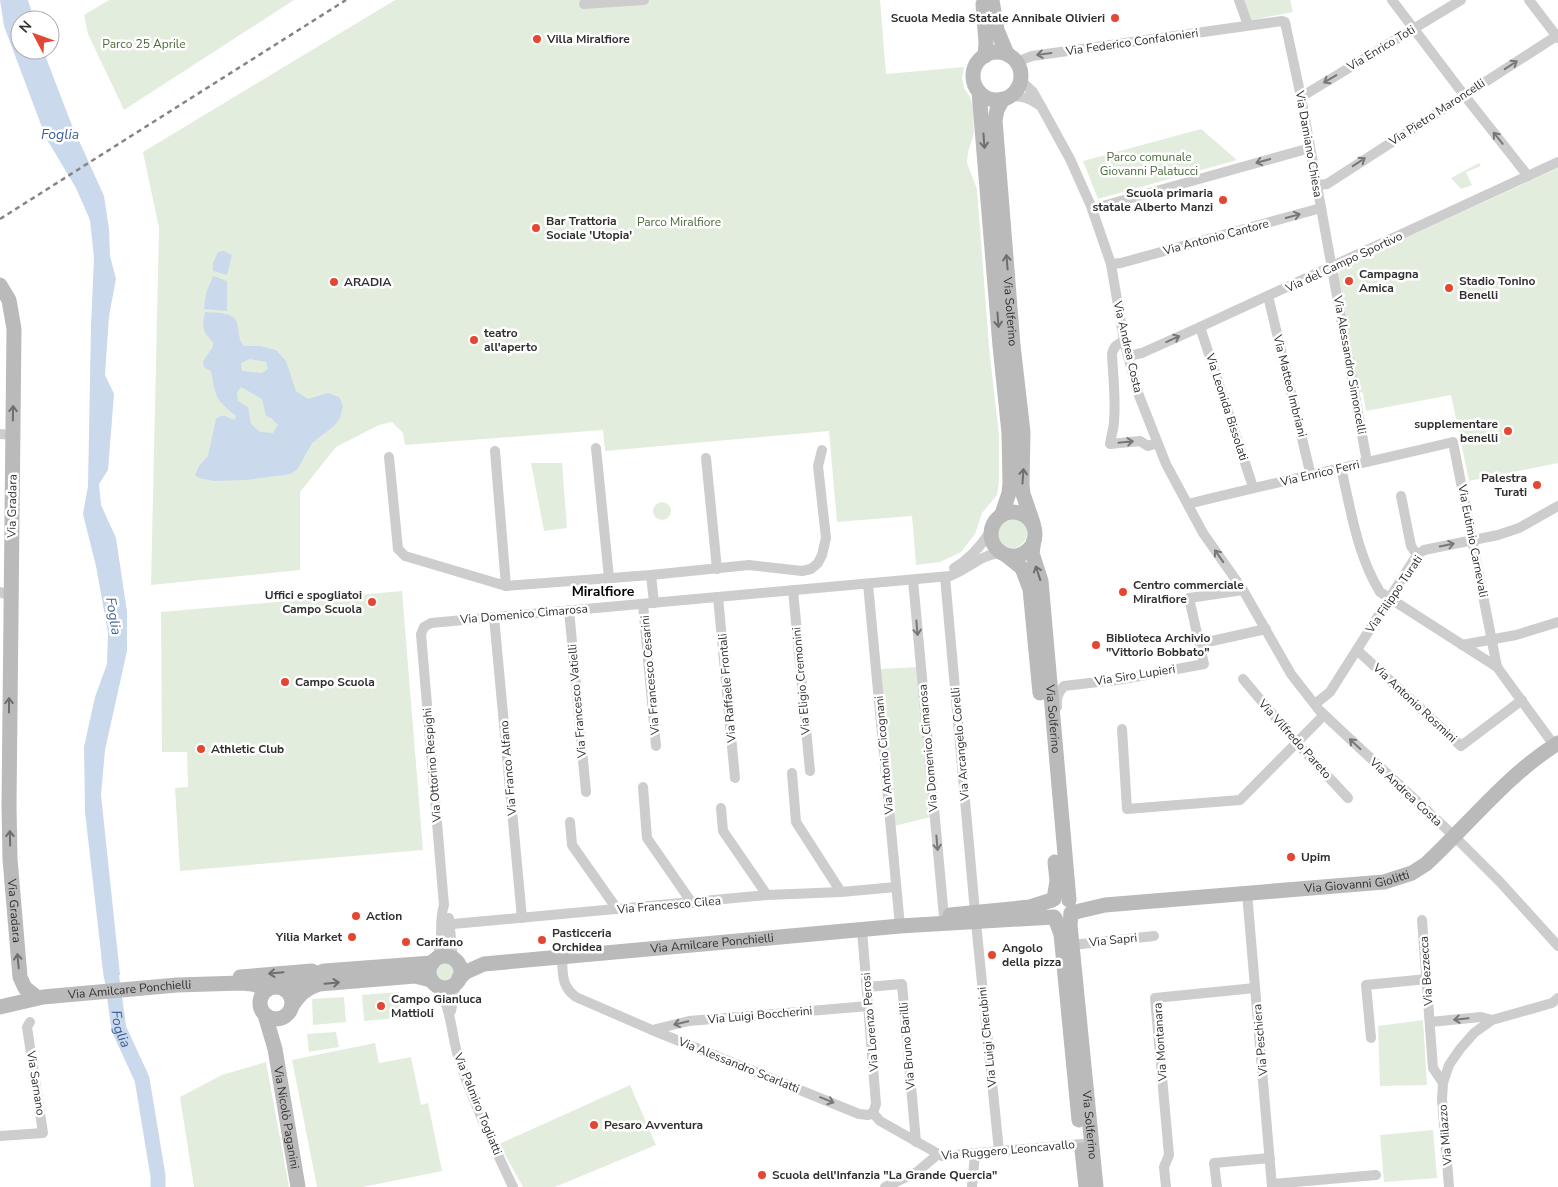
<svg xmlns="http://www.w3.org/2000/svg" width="1558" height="1187" font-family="'Nunito Sans',sans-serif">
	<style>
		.green { fill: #e3edde }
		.water { fill: #cad9ec; fill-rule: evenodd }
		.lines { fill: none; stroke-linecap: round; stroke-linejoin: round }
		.river { stroke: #cad9ec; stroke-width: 15 }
		.street { stroke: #cdcdcd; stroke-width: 10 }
		.secondary { stroke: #bababa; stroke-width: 15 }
		.rail { stroke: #858585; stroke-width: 2.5; stroke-dasharray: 5 4; stroke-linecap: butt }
		.oneway { stroke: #777 }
		.oneway2 { stroke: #6e6e6e }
		.poi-dot { fill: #e54633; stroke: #fff; stroke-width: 2 }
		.labels { text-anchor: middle; stroke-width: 5; stroke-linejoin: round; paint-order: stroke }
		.poi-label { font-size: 12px; font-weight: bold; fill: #303030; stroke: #fff; text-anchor: start }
		.street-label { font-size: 12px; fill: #303030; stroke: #fff }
		.park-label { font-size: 12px; fill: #4a6c3d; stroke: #fff }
		.water-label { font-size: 14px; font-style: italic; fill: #3d6292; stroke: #fff }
		.neighbourhood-label { font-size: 14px; font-weight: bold; fill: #000; stroke: #fff }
	</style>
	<rect width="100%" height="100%" fill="#fff"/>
	<!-- green -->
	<g class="green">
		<path d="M109 0H294L124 110 88 34 84 15Z"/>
		<path d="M395 0H880L886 74 964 67 962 78 964 88 970 97 973 107 974 133 968 152 967 163 977 189 989 347 999 435V482L997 495 982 513 975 534 961 552 940 562 916 565 912 516 837 522 829 431 605 451 603 430 405 445 403 433 392 422 379 425 336 447 300 492V570L151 585 159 228 143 152Z"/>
		<path d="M1244 0H1290L1293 12 1252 20 1250 18Z"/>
		<path d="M1201 129 1237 160 1098 199 1083 161Z"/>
		<path d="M1479 163 1481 166 1466 172 1472 185 1461 189 1451 178Z"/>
		<path d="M1558 168V463L1469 481 1451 395 1366 411 1363 393 1358 391 1337 275 1344 266Z"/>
		<path d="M531 463H562L567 528 544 531Z"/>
		<circle cx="662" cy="511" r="9"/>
		<circle cx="1012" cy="533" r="15"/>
		<path d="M402 591 423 850 180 871 175 788 188 787 187 752H162L161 612Z"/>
		<path d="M917 667 931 817 894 826 880 669Z"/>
		<circle cx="445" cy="973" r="10"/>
		<path d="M399 992 400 1018 364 1021 362 995Z"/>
		<path d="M344 997 346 1022 313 1025 312 999Z"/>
		<path d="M1423 1020 1427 1085 1380 1086 1378 1026Z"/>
		<path d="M336 1032 339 1047 309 1052 307 1034Z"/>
		<path d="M375 1043 379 1063 411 1057 421 1105 428 1103 442 1171 363 1187H317L292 1060Z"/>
		<path d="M266 1062 289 1187H194L180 1097 222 1075Z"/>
		<path d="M630 1085 656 1145 555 1187H523L499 1144Z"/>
		<path d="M1433 1130 1437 1178 1384 1182 1380 1135Z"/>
	</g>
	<!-- water -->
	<g class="water">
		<path d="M0 0H28L34 20H20V50H43L71 123 104 196 109 229 110 256 116 279 109 316 105 375 114 394 108 470 99 484 101 505 116 538 127 612V651L105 750 101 795 120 975 104 979 85 812 84 747 95 697 107 664 108 633 96 566 83 514 88 486 91 326 94 258 90 220 76 188 46 138 4 26Z"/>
		<path d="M224 251 232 255 227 275 213 271V263L218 252Z"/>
		<path d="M213 276 227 281V311L204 309 206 293Z"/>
		<path d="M205 312C217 313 237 311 238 327 239 335 239 340 244 346H260L276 350 286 361 296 391 308 399 328 393 339 397 343 406 340 418 334 426 312 443 297 470 290 474 246 480 214 481 199 478 195 475 199 466 208 456 216 419 220 416H225L234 420 236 416C215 399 216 398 211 371L204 367 203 361 213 347V342C202 333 202 325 205 312ZM250 359 266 362 268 369 262 373 242 371 241 363ZM241 387 262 399 266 416 271 418 278 425 273 433 260 432 251 424 248 407 238 401 237 392Z"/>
	</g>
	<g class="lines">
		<!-- river -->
		<path class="river" id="s1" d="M109 958 119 1029 142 1079 158 1176V1187"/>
		<!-- street -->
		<g class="street">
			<path d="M1239 0 1248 25"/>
			<path d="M1392 0 1464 95 1528 176"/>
			<path d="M1529 0 1558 38"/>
			<path d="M584 4 644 0"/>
			<path d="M1016 62 1032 56 1282 21 1285 22 1301 97 1367 462"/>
			<path d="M1020 80 1033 92 1042 108 1070 159 1091 206 1111 264 1124 341 1138 393 1166 464 1203 533 1243 590 1291 674 1319 710 1454 836 1501 883 1558 946"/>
			<path d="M1010 96C1022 96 1030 98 1039 105"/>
			<path d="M1301 97 1461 0"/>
			<path d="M1317 185 1327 184 1558 35"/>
			<path d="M1092 209 1310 148"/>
			<path d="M1111 264 1121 263 1321 208"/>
			<path d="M1268 296 1311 476"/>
			<path d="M1200 327 1253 487"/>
			<path d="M1124 341C1117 344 1114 346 1112 354 1113 376 1116 399 1114 421 1114 428 1111 436 1110 444L1140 441 1148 446 1157 443"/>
			<path d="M1128 356 1142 353 1200 327 1558 162"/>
			<path d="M0 434 13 435"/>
			<path d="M596 448 609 578"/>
			<path d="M495 451 506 586"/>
			<path d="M389 457 398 549 405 556 506 586 651 575 749 565 802 571 811 569 818 563 822 555 826 538 818 466 822 450"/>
			<path d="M706 458 717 569"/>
			<path d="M1341 468C1351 510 1357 555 1380 592L1497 667 1554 745"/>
			<path d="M1401 496 1411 546 1417 555"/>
			<path d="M1188 504C1276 482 1365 463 1453 442L1497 667"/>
			<path d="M954 568C970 559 980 547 990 532"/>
			<path d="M651 575 654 603"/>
			<path d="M945 577 975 912"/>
			<path d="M913 580 944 917"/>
			<path d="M868 584 900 926"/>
			<path d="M793 590 810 771"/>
			<path d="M0 592 10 596"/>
			<path d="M718 597 735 778"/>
			<path d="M643 604 656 746"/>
			<path d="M569 610 586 792"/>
			<path d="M494 617 522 918"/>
			<path d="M1462 645 1516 635 1558 622"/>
			<path d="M1200 647 1203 643 1266 629"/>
			<path d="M1357 650 1461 746 1522 700"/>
			<path d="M1243 679 1296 742 1348 798"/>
			<path d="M1315 704 1330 692 1417 555 1424 550 1498 535 1519 528 1558 506"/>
			<path d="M1057 707C1056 698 1058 693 1064 686L1124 679 1204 664 1189 598 1243 590"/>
			<path d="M1122 729 1127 809 1240 800 1324 715"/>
			<path d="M792 773 796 822 841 892"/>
			<path d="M643 787 647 838 692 903"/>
			<path d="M721 808 723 831 767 895"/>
			<path d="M570 822 572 845 617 909"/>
			<path d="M1247 893 1272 1187"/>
			<path d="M449 918 453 959"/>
			<path d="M1422 920 1433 1068 1443 1083"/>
			<path d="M976 923 999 1151"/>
			<path d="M442 925 767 895 841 892 896 887"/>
			<path d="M862 930 876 1104 873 1113"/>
			<path d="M1073 945 1154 936"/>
			<path d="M562 958C563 974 561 986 576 997L652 1030 859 1114 868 1115 873 1113"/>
			<path d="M436 959C445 938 438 923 444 905L421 634 424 627 431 623 950 576C967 570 982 554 1000 553"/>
			<path d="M438 987C452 1009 451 1035 459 1060 474 1104 493 1145 513 1187"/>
			<path d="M867 987 902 984 916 1142"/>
			<path d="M451 1011 456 984"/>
			<path d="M1430 1022 1481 1017 1492 1020"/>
			<path d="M652 1030 689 1021 869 1006"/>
			<path d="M1371 1038 1366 985 1427 979"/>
			<path d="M873 1113 880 1121 942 1156 1082 1144"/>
			<path d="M0 1136 43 1133 27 1027 30 1022"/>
			<path d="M1272 1184 1376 1175"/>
			<path d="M885 1187 917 1172 937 1155"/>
			<path d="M972 1187 975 1154"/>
			<path d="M1166 1187 1164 1167 1169 1155 1155 998 1255 988"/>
			<path d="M1217 1187 1214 1163 1270 1158"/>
			<path d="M1449 1187 1442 1099 1443 1083 1449 1065 1460 1049 1474 1033 1492 1020 1552 1003 1558 998"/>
		</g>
		<!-- secondary -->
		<g class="secondary">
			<path d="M992 0 997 30 1007 54"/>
			<path d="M983 4 986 43 985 56"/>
			<circle cx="997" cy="76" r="24"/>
			<path d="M979 92 1000 346 1009 433 1010 483 1009 493 1002 514"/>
			<path id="s2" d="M1003 99 997 110 995 120 1013 345 1023 432 1022 485 1023 494 1033 523"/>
			<path id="s3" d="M0 285 9 300 14 329 9 806 10 859 20 977 25 988 34 995"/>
			<circle cx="1013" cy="534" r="22"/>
			<path id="s4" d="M1034 540 1032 553 1041 581 1069 900"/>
			<path d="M1007 556 1022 568 1030 589 1040 693"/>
			<path d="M1054 899 1057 881 1055 862"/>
			<path id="s5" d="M1071 913 1105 905 1384 882 1412 873 1426 864C1469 824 1507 775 1558 743"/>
			<path id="s6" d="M1071 914 1070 925 1096 1187"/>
			<path d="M950 915 1030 907 1052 900"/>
			<path d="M1055 918 1061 934 1079 1120"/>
			<circle cx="445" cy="972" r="16"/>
			<path d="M240 977 312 971"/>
			<path id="s7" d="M459 978 466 972 484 964 900 926 1054 917"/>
			<circle cx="276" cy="1003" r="16"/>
			<path d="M282 987 324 971 432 963"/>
			<path d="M292 1006C299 995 306 988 319 984L415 976 431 980"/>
			<path id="s8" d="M0 1007 43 997 177 985 241 983 252 984 268 988"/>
			<path id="s9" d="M265 1015 275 1049 298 1187"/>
			<path d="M1082 1150 1086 1187"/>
		</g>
		<!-- rail -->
		<path class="rail" d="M0 219 346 0"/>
	</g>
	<!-- one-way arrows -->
	<defs><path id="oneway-shaft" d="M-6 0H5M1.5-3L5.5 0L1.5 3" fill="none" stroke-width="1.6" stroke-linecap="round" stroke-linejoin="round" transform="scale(1.25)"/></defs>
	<g class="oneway">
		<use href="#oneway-shaft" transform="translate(1044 54) rotate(172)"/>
		<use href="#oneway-shaft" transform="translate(1511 65) rotate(-33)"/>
		<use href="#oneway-shaft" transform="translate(1330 79) rotate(149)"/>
		<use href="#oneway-shaft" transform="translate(1498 138) rotate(-129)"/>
		<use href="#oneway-shaft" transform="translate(1263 161) rotate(164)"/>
		<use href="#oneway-shaft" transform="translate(1359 162) rotate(-33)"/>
		<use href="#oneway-shaft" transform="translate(1293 216) rotate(-15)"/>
		<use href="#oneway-shaft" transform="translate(1173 339) rotate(-24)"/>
		<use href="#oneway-shaft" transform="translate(1126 442) rotate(-6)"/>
		<use href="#oneway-shaft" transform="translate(1447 545) rotate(-11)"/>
		<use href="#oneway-shaft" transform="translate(1219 556) rotate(-125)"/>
		<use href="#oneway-shaft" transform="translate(917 628) rotate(85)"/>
		<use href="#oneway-shaft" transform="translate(1355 744) rotate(-137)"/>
		<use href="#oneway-shaft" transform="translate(937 843) rotate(85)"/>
		<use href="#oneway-shaft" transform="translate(1461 1019) rotate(174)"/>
		<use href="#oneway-shaft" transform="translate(681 1023) rotate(167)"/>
		<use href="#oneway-shaft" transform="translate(827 1100) rotate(22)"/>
	</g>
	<g class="oneway2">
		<use href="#oneway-shaft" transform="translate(984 141) rotate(86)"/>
		<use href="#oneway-shaft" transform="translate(1007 262) rotate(-95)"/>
		<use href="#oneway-shaft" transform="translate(998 320) rotate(86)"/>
		<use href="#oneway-shaft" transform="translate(13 413) rotate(-89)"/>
		<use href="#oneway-shaft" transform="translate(1023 476) rotate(-86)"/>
		<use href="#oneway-shaft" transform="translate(1038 573) rotate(-108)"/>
		<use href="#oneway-shaft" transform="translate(9 705) rotate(-90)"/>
		<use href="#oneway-shaft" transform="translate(10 838) rotate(-91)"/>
		<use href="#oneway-shaft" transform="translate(18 961) rotate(-96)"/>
		<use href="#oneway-shaft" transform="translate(276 973) rotate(175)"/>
		<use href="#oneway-shaft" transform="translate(332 983) rotate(-5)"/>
	</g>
	<!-- markers -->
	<g class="poi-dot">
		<circle cx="1115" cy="18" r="5"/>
		<circle cx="537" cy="39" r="5"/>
		<circle cx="1223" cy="200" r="5"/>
		<circle cx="536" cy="228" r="5"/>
		<circle cx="1349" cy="281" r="5"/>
		<circle cx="334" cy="282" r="5"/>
		<circle cx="1449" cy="288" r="5"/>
		<circle cx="474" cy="340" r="5"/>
		<circle cx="1508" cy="431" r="5"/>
		<circle cx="1537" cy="485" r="5"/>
		<circle cx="1123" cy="592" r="5"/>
		<circle cx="372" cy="602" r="5"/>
		<circle cx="1096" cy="645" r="5"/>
		<circle cx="285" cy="682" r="5"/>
		<circle cx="201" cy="749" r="5"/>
		<circle cx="1291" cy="857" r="5"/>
		<circle cx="356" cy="916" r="5"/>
		<circle cx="352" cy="937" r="5"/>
		<circle cx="542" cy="940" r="5"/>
		<circle cx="406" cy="942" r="5"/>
		<circle cx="992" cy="955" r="5"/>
		<circle cx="381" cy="1006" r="5"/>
		<circle cx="594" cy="1125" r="5"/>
		<circle cx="762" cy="1175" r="5"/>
	</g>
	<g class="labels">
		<!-- poi labels -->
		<g class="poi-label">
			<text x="1105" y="22" text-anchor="end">Scuola Media Statale Annibale Olivieri</text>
			<text x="547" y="43">Villa Miralfiore</text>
			<text x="1213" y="197" text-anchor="end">Scuola primaria<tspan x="1213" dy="14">statale Alberto Manzi</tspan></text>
			<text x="546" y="225">Bar Trattoria<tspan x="546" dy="14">Sociale 'Utopia'</tspan></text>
			<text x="1359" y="278">Campagna<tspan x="1359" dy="14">Amica</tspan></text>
			<text x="1459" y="285">Stadio Tonino<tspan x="1459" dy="14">Benelli</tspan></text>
			<text x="344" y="286">ARADIA</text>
			<text x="484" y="337">teatro<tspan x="484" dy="14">all'aperto</tspan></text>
			<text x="1498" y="428" text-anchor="end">supplementare<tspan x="1498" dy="14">benelli</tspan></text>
			<text x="1527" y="482" text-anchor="end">Palestra<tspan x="1527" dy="14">Turati</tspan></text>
			<text x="1133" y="589">Centro commerciale<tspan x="1133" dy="14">Miralfiore</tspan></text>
			<text x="362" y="599" text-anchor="end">Uffici e spogliatoi<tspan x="362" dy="14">Campo Scuola</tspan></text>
			<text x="1106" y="642">Biblioteca Archivio<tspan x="1106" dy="14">"Vittorio Bobbato"</tspan></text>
			<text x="295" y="686">Campo Scuola</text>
			<text x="211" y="753">Athletic Club</text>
			<text x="1301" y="861">Upim</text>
			<text x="366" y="920">Action</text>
			<text x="552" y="937">Pasticceria<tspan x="552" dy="14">Orchidea</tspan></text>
			<text x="342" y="941" text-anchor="end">Yilia Market</text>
			<text x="416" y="946">Carifano</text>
			<text x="1002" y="952">Angolo<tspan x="1002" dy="14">della pizza</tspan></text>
			<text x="391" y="1003">Campo Gianluca<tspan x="391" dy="14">Mattioli</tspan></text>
			<text x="604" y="1129">Pesaro Avventura</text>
			<text x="772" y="1179">Scuola dell'Infanzia "La Grande Quercia"</text>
		</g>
		<!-- street labels -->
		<g class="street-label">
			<text transform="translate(1132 42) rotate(-8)" y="4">Via Federico Confalonieri</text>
			<text transform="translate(1381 48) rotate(-31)" y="4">Via Enrico Toti</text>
			<text transform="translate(1437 112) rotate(-33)" y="4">Via Pietro Maroncelli</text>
			<text transform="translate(1309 144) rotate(80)" y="4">Via Damiano Chiesa</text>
			<text transform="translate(1216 237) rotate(-15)" y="4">Via Antonio Cantore</text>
			<text transform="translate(1344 262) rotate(-25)" y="4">Via del Campo Sportivo</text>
			<text dy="4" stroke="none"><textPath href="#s2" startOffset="215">Via Solferino</textPath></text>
			<text transform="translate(1128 347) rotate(77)" y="4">Via Andrea Costa</text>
			<text transform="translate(1350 365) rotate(80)" y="4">Via Alessandro Simoncelli</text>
			<text transform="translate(1290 386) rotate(76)" y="4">Via Matteo Imbriani</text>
			<text transform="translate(1227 407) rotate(72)" y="4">Via Leonida Bissolati</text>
			<text transform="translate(1320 473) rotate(-13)" y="4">Via Enrico Ferri</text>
			<text transform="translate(12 506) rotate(-89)" y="4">Via Gradara</text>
			<text transform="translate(1473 541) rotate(79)" y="4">Via Eutimio Carnevali</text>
			<text transform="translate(1394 594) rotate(-56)" y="4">Via Filippo Turati</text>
			<text transform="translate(524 614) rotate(-5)" y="4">Via Domenico Cimarosa</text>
			<text transform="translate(650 675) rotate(-95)" y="4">Via Francesco Cesarini</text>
			<text transform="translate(1135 675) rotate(-9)" y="4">Via Siro Lupieri</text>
			<text transform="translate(801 681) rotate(-95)" y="4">Via Eligio Cremonini</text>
			<text transform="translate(727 688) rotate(-95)" y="4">Via Raffaele Frontali</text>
			<text transform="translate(577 701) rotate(-95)" y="4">Via Francesco Vatielli</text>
			<text transform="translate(1415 703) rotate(43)" y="4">Via Antonio Rosmini</text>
			<text dy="4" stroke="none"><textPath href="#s4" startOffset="181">Via Solferino</textPath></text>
			<text transform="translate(1295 739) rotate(48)" y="4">Via Vilfredo Pareto</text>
			<text transform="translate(960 744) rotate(-95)" y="4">Via Arcangelo Corelli</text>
			<text transform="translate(928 748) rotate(-95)" y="4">Via Domenico Cimarosa</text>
			<text transform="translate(884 755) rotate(-95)" y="4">Via Antonio Cicognani</text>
			<text transform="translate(432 765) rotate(-95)" y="4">Via Ottorino Respighi</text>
			<text transform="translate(508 768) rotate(-95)" y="4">Via Franco Alfano</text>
			<text transform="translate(1406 792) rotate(43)" y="4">Via Andrea Costa</text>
			<text dy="4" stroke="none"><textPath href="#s5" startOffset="288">Via Giovanni Giolitti</textPath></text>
			<text transform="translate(669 905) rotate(-5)" y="4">Via Francesco Cilea</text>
			<text dy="4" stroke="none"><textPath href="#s3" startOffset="629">Via Gradara</textPath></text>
			<text transform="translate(1113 940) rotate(-6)" y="4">Via Sapri</text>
			<text dy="4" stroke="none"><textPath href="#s7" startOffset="258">Via Amilcare Ponchielli</textPath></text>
			<text transform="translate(1426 971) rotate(-94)" y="4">Via Bezzecca</text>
			<text dy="4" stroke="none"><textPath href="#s8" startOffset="131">Via Amilcare Ponchielli</textPath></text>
			<text transform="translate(760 1015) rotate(-5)" y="4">Via Luigi Boccherini</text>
			<text transform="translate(870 1022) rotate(-95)" y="4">Via Lorenzo Perosi</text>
			<text transform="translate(987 1037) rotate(-96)" y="4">Via Luigi Cherubini</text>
			<text transform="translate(1260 1040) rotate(-95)" y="4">Via Peschiera</text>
			<text transform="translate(1160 1042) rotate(-94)" y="4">Via Montanara</text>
			<text transform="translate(907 1046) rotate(-95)" y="4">Via Bruno Barilli</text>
			<text transform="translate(739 1065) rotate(22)" y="4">Via Alessandro Scarlatti</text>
			<text transform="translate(36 1083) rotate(81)" y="4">Via Sarnano</text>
			<text transform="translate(478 1104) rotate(68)" y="4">Via Palmiro Togliatti</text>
			<text dy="4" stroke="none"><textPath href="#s9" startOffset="105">Via Nicolò Paganini</textPath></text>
			<text dy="4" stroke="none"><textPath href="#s6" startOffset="212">Via Solferino</textPath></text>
			<text transform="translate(1445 1135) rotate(-95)" y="4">Via Milazzo</text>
			<text transform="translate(1008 1150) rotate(-5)" y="4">Via Ruggero Leoncavallo</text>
		</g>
		<!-- park labels -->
		<g class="park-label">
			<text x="144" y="48">Parco 25 Aprile</text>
			<text x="1149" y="161">Parco comunale<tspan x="1149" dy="14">Giovanni Palatucci</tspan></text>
			<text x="679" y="226">Parco Miralfiore</text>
		</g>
		<!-- water labels -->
		<g class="water-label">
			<text x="60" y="139">Foglia</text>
			<text transform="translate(114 616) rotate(81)" y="5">Foglia</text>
			<text dy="5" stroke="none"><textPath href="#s1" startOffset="72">Foglia</textPath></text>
		</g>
		<!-- neighbourhood labels -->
		<g class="neighbourhood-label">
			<text x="603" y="596">Miralfiore</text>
		</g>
	</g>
	<!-- north arrow -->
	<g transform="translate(35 35) rotate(311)"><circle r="24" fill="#ffffff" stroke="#acacac"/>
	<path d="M0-4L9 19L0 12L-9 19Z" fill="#e54633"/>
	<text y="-8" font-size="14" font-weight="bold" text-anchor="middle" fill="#303030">N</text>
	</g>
</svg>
